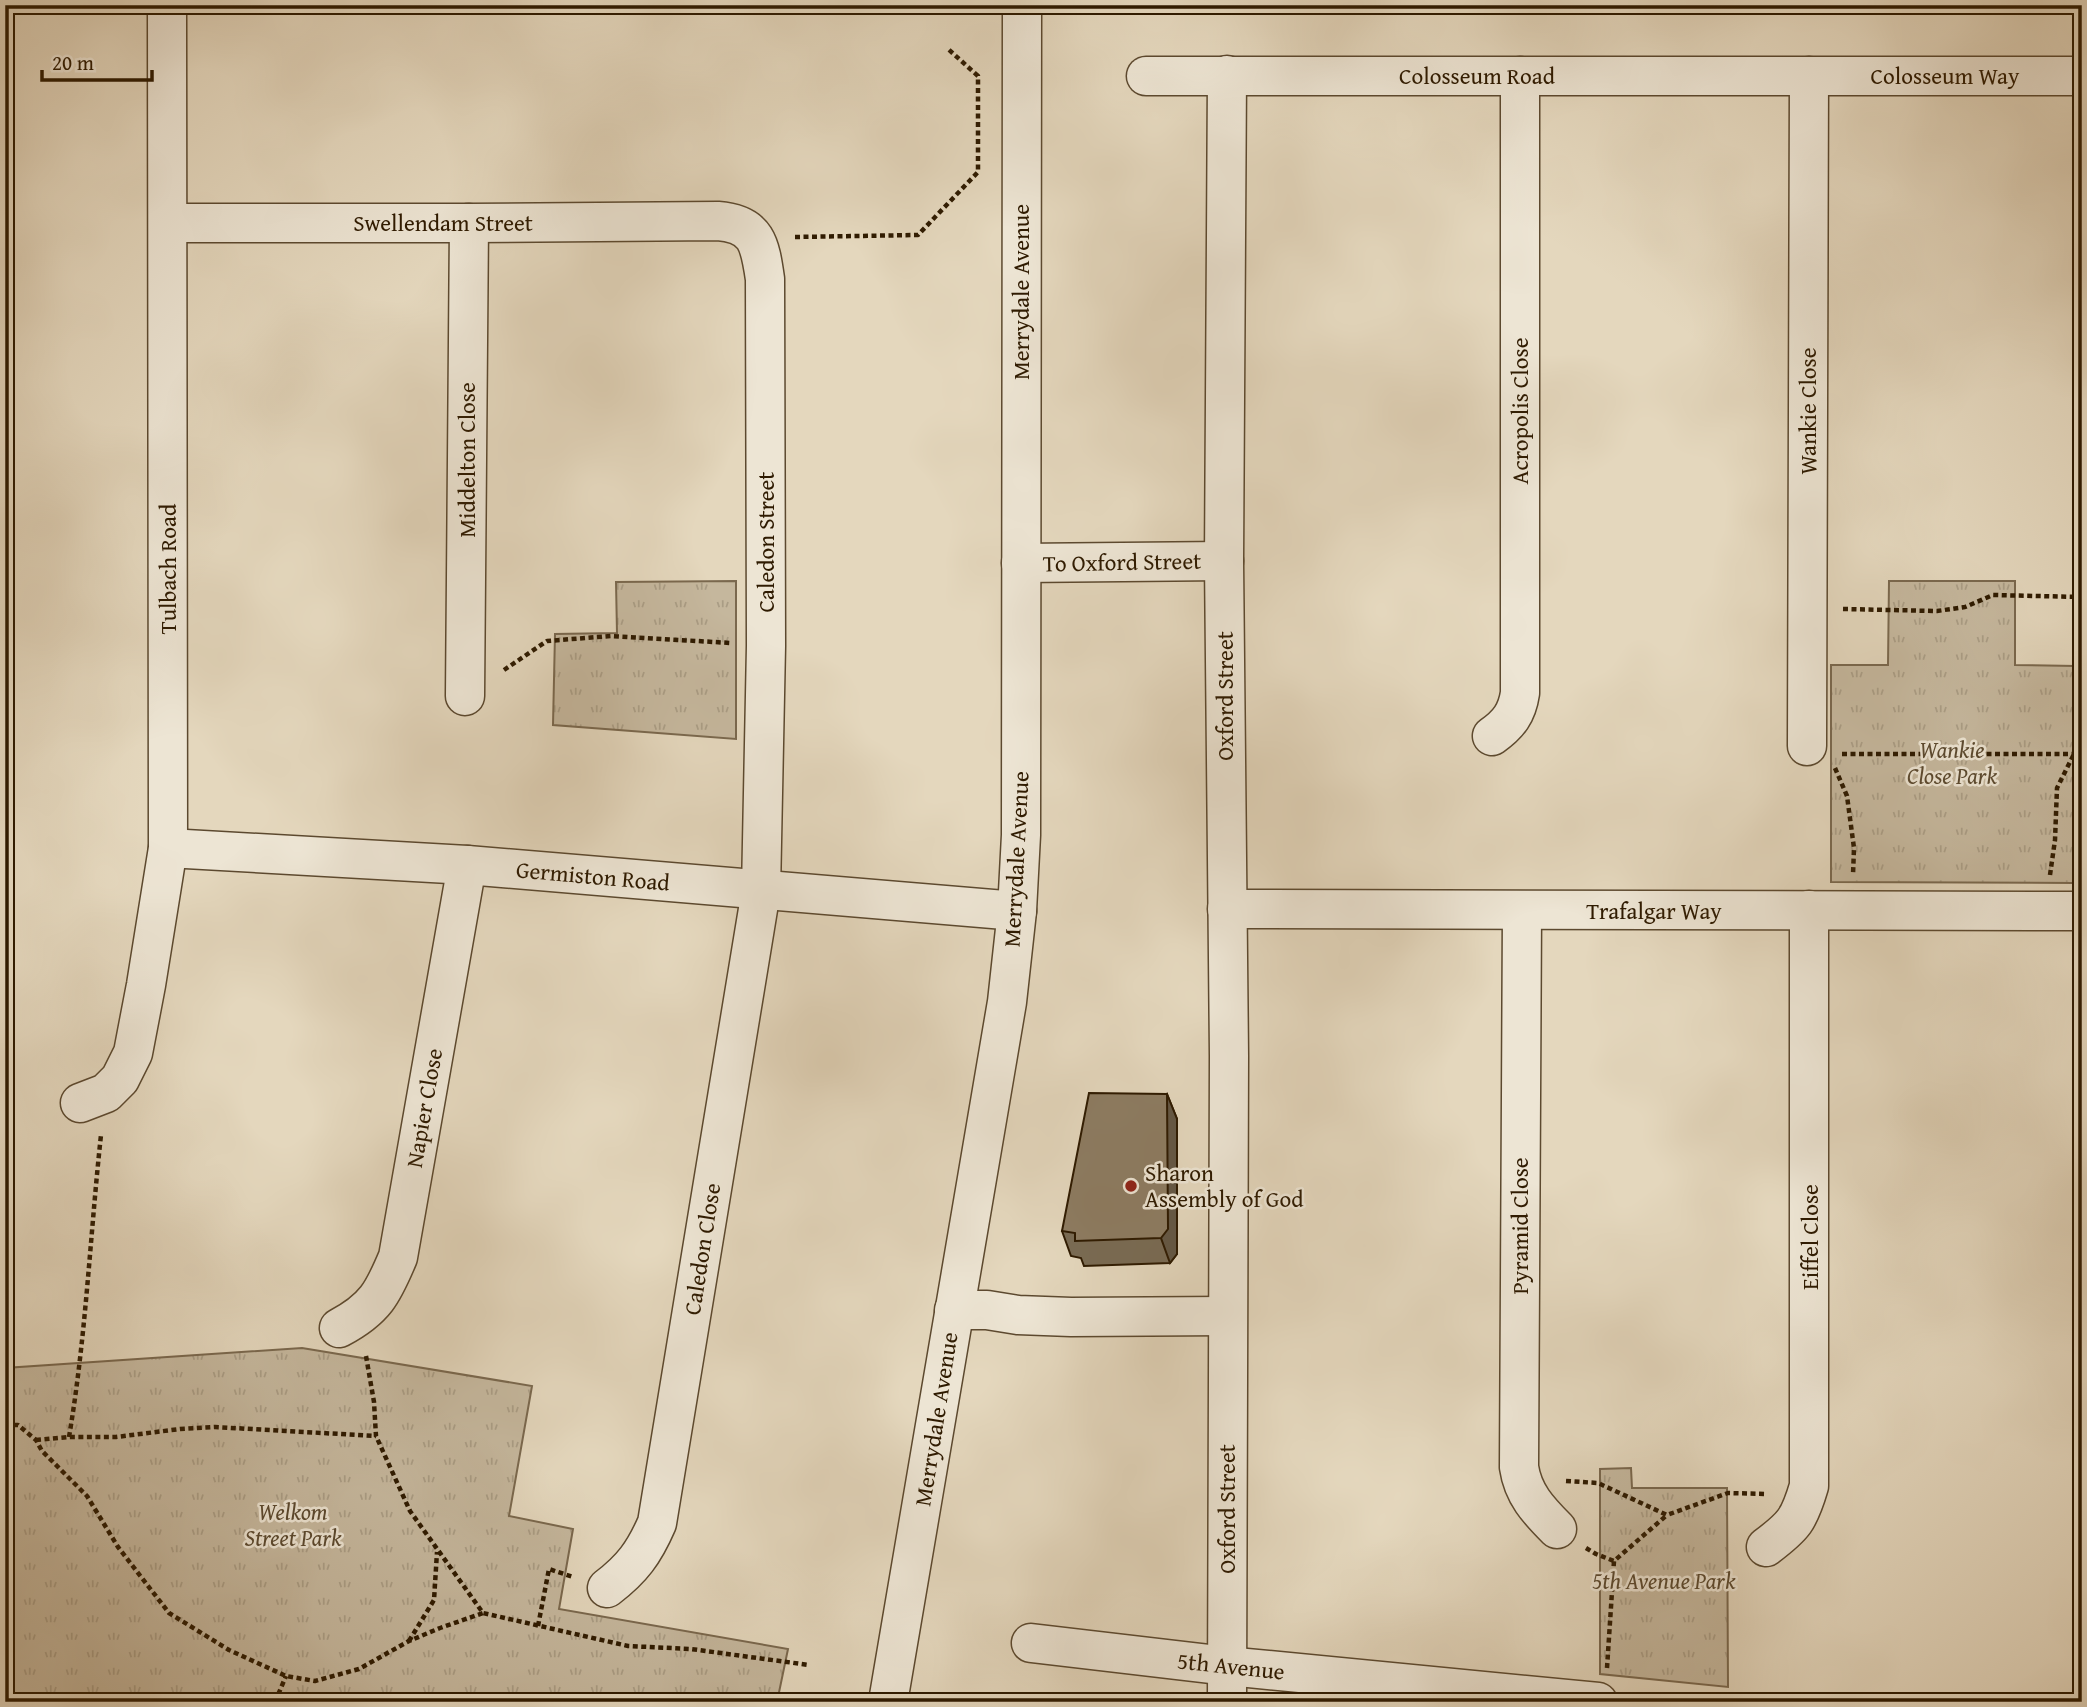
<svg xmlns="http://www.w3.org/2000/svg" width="2087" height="1707" font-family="'Gentium Book Plus',serif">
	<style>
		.park { fill: url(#park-tufts); stroke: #7a684e; stroke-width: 2 }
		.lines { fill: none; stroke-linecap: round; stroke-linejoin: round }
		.minor-casing { stroke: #5c492f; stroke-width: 41 }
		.path { stroke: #2e1a00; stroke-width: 4.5; stroke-dasharray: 5 3.5; stroke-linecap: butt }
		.minor { stroke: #ede5d4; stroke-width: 38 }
		.wall { fill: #796b54; stroke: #2e1a00; stroke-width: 2 }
		.shaded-wall { fill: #635745; stroke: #2e1a00; stroke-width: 2 }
		.building { fill: #8d7c62; stroke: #2e1a00; stroke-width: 2 }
		.poi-dot { fill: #8f2418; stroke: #ede5d4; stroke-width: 2.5 }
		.labels { text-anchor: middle; stroke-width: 5; stroke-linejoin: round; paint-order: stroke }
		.street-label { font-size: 23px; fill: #2e1a00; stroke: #ede5d4 }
		.park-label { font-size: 23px; font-style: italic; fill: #5b492f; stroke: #ede5d4 }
		.poi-label { font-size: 23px; fill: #2e1a00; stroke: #ede5d4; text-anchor: start }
	</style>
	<defs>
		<pattern id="park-tufts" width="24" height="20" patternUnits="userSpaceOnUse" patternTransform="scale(1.75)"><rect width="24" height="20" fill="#c5b79d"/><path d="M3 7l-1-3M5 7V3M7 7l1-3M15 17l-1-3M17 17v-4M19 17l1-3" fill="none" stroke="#aa9d85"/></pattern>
	</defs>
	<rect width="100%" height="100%" fill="#e4d7bd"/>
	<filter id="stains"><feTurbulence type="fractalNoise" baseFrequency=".00286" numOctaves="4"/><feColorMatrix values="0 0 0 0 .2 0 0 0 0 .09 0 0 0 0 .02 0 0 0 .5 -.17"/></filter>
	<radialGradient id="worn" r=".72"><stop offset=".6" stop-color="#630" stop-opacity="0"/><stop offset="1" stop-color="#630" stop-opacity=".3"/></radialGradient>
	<!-- park -->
	<g class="park">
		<path d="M736 581V739L553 725 555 634 617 633 616 582Z"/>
		<path d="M1889 581H2015V665L2075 666 2074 883 1831 882V665H1888Z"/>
		<path d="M302 1348 532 1386 509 1516 573 1529 559 1609 788 1649 777 1702H5V1368Z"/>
		<path d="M1631 1468 1632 1488H1727L1728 1687 1600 1674V1469Z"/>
	</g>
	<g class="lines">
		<!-- minor casing -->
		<g class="minor-casing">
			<g id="minor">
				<path d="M1227 75 1224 561 1229 1056 1227 1702"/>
				<path d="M1146 76H2082"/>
				<path d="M168 223H469L718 221C757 224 760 244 765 279L766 646 761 891 657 1523C644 1553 632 1569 607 1588"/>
				<path d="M1021 563 1224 561"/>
				<path d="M465 696 469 223"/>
				<path d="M1492 736C1509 724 1517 713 1520 693V76"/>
				<path d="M1807 746 1809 76"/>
				<path d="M168 848 467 865 1017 911"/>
				<path d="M1227 909 2082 911"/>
				<path d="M1522 911 1519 1467C1523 1494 1538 1510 1557 1529"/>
				<path d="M80 1103 106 1093 120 1079 133 1053 146 985 168 848 167 5"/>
				<path d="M954 1310H987L1018 1315 1071 1317 1227 1316"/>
				<path d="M339 1328C375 1309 383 1293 398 1257L467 865"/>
				<path d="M1766 1547C1794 1526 1799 1520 1809 1486V910"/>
				<path d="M1031 1643 1227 1666 1598 1702"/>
				<path d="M888 1702 1007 1002 1017 911 1021 835 1022 5"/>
			</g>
		</g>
		<!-- path -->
		<g class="path">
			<path d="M795 237 918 235 978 172V76L947 48"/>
			<path d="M1843 609 1937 611 1965 607 1993 595 2082 597"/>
			<path d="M504 670 547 641 611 636 731 643"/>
			<path d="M1842 754H2074L2082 750"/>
			<path d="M1835 768 1847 796 1854 848 1853 875"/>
			<path d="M2050 875 2055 840 2057 788 2074 754"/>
			<path d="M366 1356 374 1402 376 1436 410 1511 483 1613 628 1646 691 1649 809 1665"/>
			<path d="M5 1425H18L36 1440 42 1451 87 1496 118 1547 169 1613 229 1650 286 1676 315 1681 359 1669 409 1641 440 1628 483 1613"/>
			<path d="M69 1437C86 1337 90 1236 101 1135"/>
			<path d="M36 1440 69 1437H116L180 1429 215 1427 376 1436"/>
			<path d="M1566 1481 1598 1483 1667 1515 1728 1493 1767 1494"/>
			<path d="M1586 1548 1596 1554 1614 1561"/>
			<path d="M538 1626 549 1569 573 1577"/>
			<path d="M409 1641 434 1600 437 1552"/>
			<path d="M1607 1668 1614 1561 1667 1515"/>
			<path d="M275 1702 286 1676"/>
		</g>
		<!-- minor -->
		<use href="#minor" class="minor"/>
	</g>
	<!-- wall -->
	<path class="wall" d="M1167 1094 1177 1119V1254L1170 1263 1084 1266 1081 1258 1071 1256 1062 1231Z"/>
	<!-- shaded-wall -->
	<path class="shaded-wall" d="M1167 1094 1177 1119V1254L1170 1263 1161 1238Z"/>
	<!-- building -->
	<path class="building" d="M1089 1093 1167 1094 1168 1229 1161 1238 1075 1241V1233L1062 1231Z"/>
	<!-- markers -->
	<circle class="poi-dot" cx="1131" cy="1186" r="7"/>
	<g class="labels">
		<!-- street labels -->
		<g class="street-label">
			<text x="1477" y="84">Colosseum Road</text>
			<text x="1945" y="84">Colosseum Way</text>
			<text x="443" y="231">Swellendam Street</text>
			<text transform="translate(1021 292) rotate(-90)" y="8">Merrydale Avenue</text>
			<text transform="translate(1520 411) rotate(-90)" y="8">Acropolis Close</text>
			<text transform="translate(1808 411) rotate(-90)" y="8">Wankie Close</text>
			<text transform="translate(467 460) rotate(-90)" y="8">Middelton Close</text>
			<text transform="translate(766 542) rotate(-90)" y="8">Caledon Street</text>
			<text transform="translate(1122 562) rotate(-1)" y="8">To Oxford Street</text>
			<text transform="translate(168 569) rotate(-90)" y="8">Tulbach Road</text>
			<text transform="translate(1225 696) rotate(-90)" y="8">Oxford Street</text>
			<text transform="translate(1016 859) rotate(-87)" y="8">Merrydale Avenue</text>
			<text transform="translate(593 876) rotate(5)" y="8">Germiston Road</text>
			<text x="1654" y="919">Trafalgar Way</text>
			<text transform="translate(424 1108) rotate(-80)" y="8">Napier Close</text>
			<text transform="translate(1520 1226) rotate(-90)" y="8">Pyramid Close</text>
			<text transform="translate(1810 1237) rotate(-90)" y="8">Eiffel Close</text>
			<text transform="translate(702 1249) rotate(-81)" y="8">Caledon Close</text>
			<text transform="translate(936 1419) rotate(-81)" y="8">Merrydale Avenue</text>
			<text transform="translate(1227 1509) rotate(-90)" y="8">Oxford Street</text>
			<text transform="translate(1231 1666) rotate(6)" y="8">5th Avenue</text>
		</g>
		<!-- park labels -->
		<g class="park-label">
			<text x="1952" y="758">Wankie<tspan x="1952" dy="26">Close Park</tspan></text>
			<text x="293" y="1520">Welkom<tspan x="293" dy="26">Street Park</tspan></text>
			<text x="1664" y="1589">5th Avenue Park</text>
		</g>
		<!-- poi labels -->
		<g class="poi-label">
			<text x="1145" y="1181">Sharon<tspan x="1145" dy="26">Assembly of God</tspan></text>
		</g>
	</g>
	<!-- margin -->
	<rect width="2087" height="1707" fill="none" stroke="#e4d7bd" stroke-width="28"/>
	<rect x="7" y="7" width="2073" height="1693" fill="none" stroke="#2e1a00" stroke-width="3.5"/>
	<rect x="14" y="14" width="2059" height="1679" fill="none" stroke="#2e1a00" stroke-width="2"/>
	<!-- scale -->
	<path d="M42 70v10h110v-10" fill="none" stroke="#2e1a00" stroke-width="3.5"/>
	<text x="52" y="70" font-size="21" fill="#2e1a00" stroke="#ede5d4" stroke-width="5" paint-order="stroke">20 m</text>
	<rect width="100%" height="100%" filter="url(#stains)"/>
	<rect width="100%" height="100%" fill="url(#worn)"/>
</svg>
